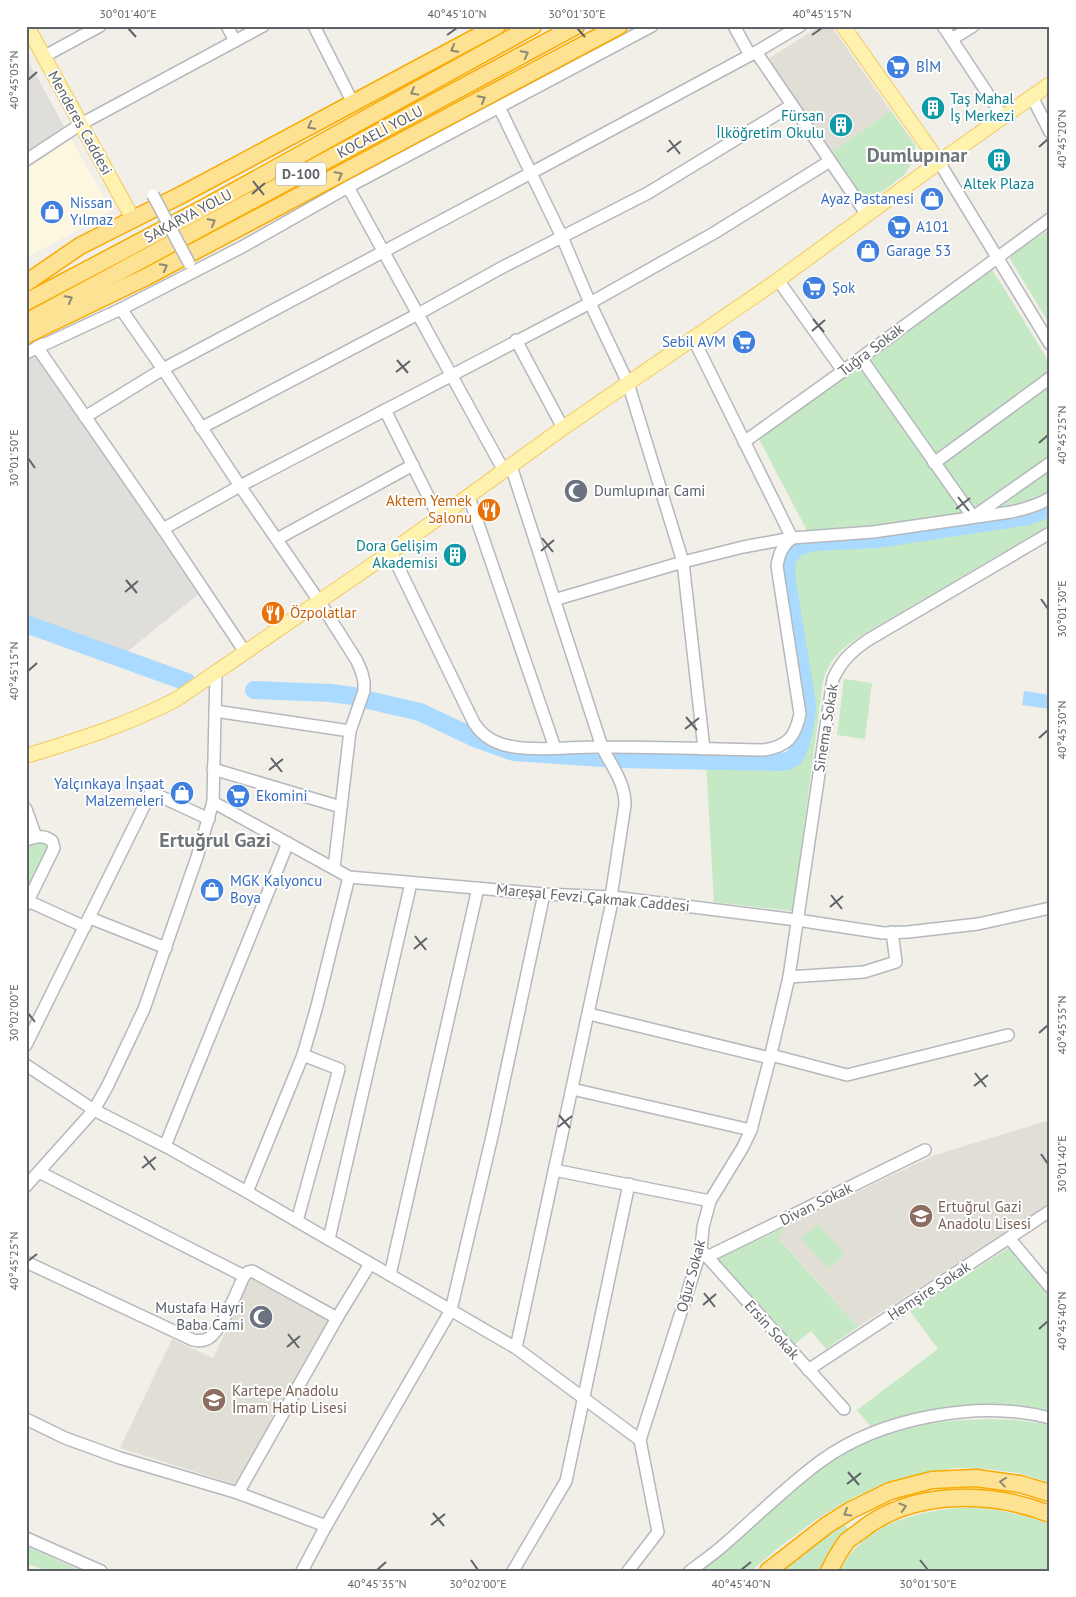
<svg xmlns="http://www.w3.org/2000/svg" width="1076" height="1597" font-family="'PT Sans',sans-serif">
	<style>
		.commercial { fill: #fef7e0 }
		.industrial { fill: #e0deda }
		.education { fill: #e1ded6 }
		.green { fill: #c5e8c5 }
		.water { fill: #aadaff }
		.lines { fill: none; stroke-linecap: round; stroke-linejoin: round }
		.river { stroke: #aadaff; stroke-width: 18 }
		.minor-casing { stroke: #b5b8bc; stroke-width: 14 }
		.major-casing { stroke: #f2c960; stroke-width: 16 }
		.highway-casing { stroke: #f9ab00; stroke-width: 19 }
		.minor { stroke: #fff; stroke-width: 11 }
		.major { stroke: #fff2af; stroke-width: 14 }
		.highway { stroke: #fde293; stroke-width: 16 }
		.minor-bridge-casing { stroke: #b5b8bc; stroke-width: 14; stroke-linecap: butt }
		.minor-bridge { stroke: #fff; stroke-width: 11 }
		.oneway { stroke: #8e8975 }
		.ticks { fill: none; stroke: #5f6368; stroke-width: 2 }
		.labels { text-anchor: middle; stroke-width: 4; stroke-linejoin: round; paint-order: stroke }
		.shield { fill: #fff; stroke: #8f9295; stroke-width: 1 }
		.shield-label { font-size: 14px; font-weight: bold; fill: #5f6368 }
		.shop-label { font-size: 15px; fill: #366cbe; stroke: #fff; text-anchor: start }
		.culture-label { font-size: 15px; fill: #0d838f; stroke: #fff; text-anchor: end }
		.street-label { font-size: 15px; fill: #5f6368; stroke: #fff }
		.worship-label { font-size: 15px; fill: #5b616d; stroke: #fff; text-anchor: start }
		.food-label { font-size: 15px; fill: #c56008; stroke: #fff; text-anchor: end }
		.education-label { font-size: 15px; fill: #785e54; stroke: #fff; text-anchor: start }
		.district-label { font-size: 20px; font-weight: bold; fill: #70757a; stroke: #fff }
		.neatline { fill: none; stroke: #5f6368; stroke-width: 2 }
		.ticks-label { font-size: 12px; text-anchor: middle; fill: #5f6368 }
	</style>
	<rect width="100%" height="100%" fill="#f1efe8"/>
	<!-- commercial -->
	<path class="commercial" d="M71 139 112 211 26 258V169Z"/>
	<!-- industrial -->
	<g class="industrial">
		<path d="M26 57 71 139 26 169Z"/>
		<path d="M34 356 39 359 201 592 123 655 26 621V360Z"/>
	</g>
	<!-- education -->
	<g class="education">
		<path d="M820 26H831L891 111 832 152 768 59Z"/>
		<path d="M1050 1120V1207L1004 1233 858 1327 779 1238 783 1228 932 1156Z"/>
		<path d="M251 1278 330 1321 237 1485 120 1448 172 1339 213 1358Z"/>
	</g>
	<!-- green -->
	<g class="green">
		<path d="M891 111 916 146 912 163 904 175 867 203 832 152Z"/>
		<path d="M1050 229V325L1010 259 1011 256Z"/>
		<path d="M991 269 1002 285 1050 364V525L857 638C839 651 830 659 823 681L793 911 714 902 706 761H787C802 753 807 720 807 704L787 582C785 554 787 551 813 542L758 437 849 374Z"/>
		<path d="M844 679 872 683 865 739 837 735Z"/>
		<path d="M40 842 46 844 49 849 26 893V846Z"/>
		<path d="M818 1224 845 1254 829 1269 801 1239Z"/>
		<path d="M783 1228 779 1239 858 1327 826 1349 811 1331 793 1346 716 1260Z"/>
		<path d="M1010 1247 1050 1297V1413C1017 1407 983 1403 950 1407 923 1410 897 1419 871 1427L857 1410 938 1349 910 1311Z"/>
		<path d="M986 1419 1017 1420 1050 1425V1483L1019 1473 986 1469 955 1468 920 1474 887 1482 852 1498 817 1519 777 1549 751 1571H698L791 1492 824 1466 851 1450 883 1436 915 1426 949 1421Z"/>
		<path d="M973 1507C1000 1510 1025 1514 1050 1525V1571H840C864 1520 923 1510 973 1507Z"/>
		<path d="M844 1523 849 1531 837 1543 819 1571H780Z"/>
		<path d="M26 1546 81 1571H47L26 1563Z"/>
	</g>
	<!-- water -->
	<path class="water" d="M1024 691 1050 695V709L1022 705Z"/>
	<g class="lines">
		<!-- river -->
		<g class="river">
			<path d="M26 624 187 682"/>
			<path d="M254 690 330 693 353 696"/>
			<path d="M368 700 420 712 477 739 514 752 617 759 781 762C785 761 789 761 793 758 802 749 807 717 807 704L787 582 786 564 788 557 797 547 804 545 813 542 877 539 1029 516 1050 507"/>
		</g>
		<!-- minor casing -->
		<g class="minor-casing">
			<g id="minor">
				<path d="M227 26 235 41"/>
				<path d="M314 26 353 103"/>
				<path d="M734 26 750 55"/>
				<path d="M943 26 1003 117"/>
				<path d="M952 39 973 26"/>
				<path d="M756 52 867 215"/>
				<path d="M43 57 100 26"/>
				<path d="M1032 97 1050 132"/>
				<path d="M499 107 562 237 590 303 628 383 683 562 704 749"/>
				<path d="M26 160 81 124 263 26"/>
				<path d="M939 162 1050 344"/>
				<path d="M348 187 504 471"/>
				<path d="M778 280 843 371"/>
				<path d="M121 309 163 369 240 486 319 601 357 661 362 673 364 682V691L350 731 334 868"/>
				<path d="M693 338 792 538"/>
				<path d="M516 340 563 428"/>
				<path d="M43 344 37 347 163 529 245 652"/>
				<path d="M26 353 121 309 242 247 348 187 652 26"/>
				<path d="M861 358 973 517 1050 463"/>
				<path d="M385 410 439 518"/>
				<path d="M85 417 163 369 531 173 756 52 800 26"/>
				<path d="M201 428 418 314 501 268 648 193 792 105"/>
				<path d="M744 442 843 371 1050 219"/>
				<path d="M934 463 1050 378"/>
				<path d="M511 466 602 747C612 767 625 782 625 805L611 897"/>
				<path d="M469 497 555 748"/>
				<path d="M163 529 240 486 590 303 714 233 830 161"/>
				<path d="M277 539 413 465"/>
				<path d="M391 552 474 723C481 734 489 740 501 744 530 753 573 746 604 747 657 747 711 749 764 750 788 746 795 737 800 714L777 566C779 554 782 546 792 538"/>
				<path d="M554 600 683 562 743 547 792 538 873 532 1011 512C1025 509 1037 506 1050 498"/>
				<path d="M215 711 350 731"/>
				<path d="M213 769 341 807"/>
				<path d="M213 802 349 877 544 894 613 897 797 920 883 933 908 932 978 924 1050 908"/>
				<path d="M26 809 36 837"/>
				<path d="M26 840C35 837 44 834 52 841L54 848 26 905"/>
				<path d="M26 900 85 927"/>
				<path d="M90 918 166 948"/>
				<path d="M789 977 864 972 896 962 892 932"/>
				<path d="M589 1014 770 1058"/>
				<path d="M26 1045 151 792 209 819"/>
				<path d="M771 1055 847 1075 1008 1035"/>
				<path d="M26 1065 94 1110 165 1146 247 1192 516 1348 640 1440"/>
				<path d="M572 1089 751 1130"/>
				<path d="M165 1146 288 843"/>
				<path d="M554 1170 710 1201"/>
				<path d="M39 1172 244 1276"/>
				<path d="M26 1186 94 1110 108 1085 144 1009 197 857 213 802 216 672"/>
				<path d="M247 1192 303 1055 317 1006 349 877"/>
				<path d="M297 1221 339 1069 303 1055"/>
				<path d="M1009 1238 1050 1287"/>
				<path d="M329 1239 411 883"/>
				<path d="M703 1252 844 1409"/>
				<path d="M707 1257 925 1150"/>
				<path d="M26 1262 193 1340C198 1341 204 1341 209 1338 222 1330 237 1291 244 1276L248 1272 252 1271 337 1318"/>
				<path d="M390 1275 478 888"/>
				<path d="M516 1348 613 897"/>
				<path d="M808 1370 1050 1211"/>
				<path d="M26 1419 65 1438 120 1458 238 1493 326 1526"/>
				<path d="M238 1493 337 1318 370 1264"/>
				<path d="M26 1538 101 1571"/>
				<path d="M302 1571 326 1526 451 1310 493 1132 544 894"/>
				<path d="M513 1571 566 1481 629 1184"/>
				<path d="M628 1571 658 1532 640 1440 701 1250 703 1227 710 1201 743 1147 751 1130 770 1058 789 977 833 679C841 661 852 651 868 640L1050 533"/>
				<path d="M690 1571C702 1562 715 1553 726 1543 757 1516 787 1486 821 1461 880 1418 979 1399 1050 1418"/>
			</g>
		</g>
		<!-- major casing -->
		<g class="major-casing">
			<g id="major">
				<path d="M27 26 133 219"/>
				<path d="M843 26 939 162"/>
				<path d="M26 756C78 740 129 724 177 699L391 552 563 428 778 280 939 162 1050 84"/>
			</g>
		</g>
		<!-- highway casing -->
		<g class="highway-casing">
			<g id="highway">
				<path d="M26 283 80 246 183 194 497 26"/>
				<path d="M26 302 202 209 533 26"/>
				<path d="M26 322 576 26"/>
				<path d="M26 335 146 277 619 26"/>
				<path d="M768 1571 827 1525 851 1510 890 1491 932 1480 976 1478 1020 1484 1050 1493"/>
				<path d="M829 1571C834 1561 840 1550 847 1541 850 1538 855 1535 859 1532 911 1489 990 1491 1050 1514"/>
			</g>
		</g>
		<!-- minor -->
		<use href="#minor" class="minor"/>
		<!-- major -->
		<use href="#major" class="major"/>
		<!-- highway -->
		<use href="#highway" class="highway"/>
		<!-- minor-bridge casing -->
		<g class="minor-bridge-casing">
			<path id="minor-bridge" d="M153 195 189 263"/>
		</g>
		<!-- minor-bridge -->
		<use href="#minor-bridge" class="minor-bridge"/>
	</g>
	<!-- one-way arrows -->
	<defs><path id="oneway-chevron" d="M-2-3.5L2.5 0L-2 3.5" fill="none" stroke-width="1.6" stroke-linecap="round" stroke-linejoin="round" transform="scale(1.25)"/></defs>
	<g class="oneway">
		<use href="#oneway-chevron" transform="translate(454 49) rotate(152)"/>
		<use href="#oneway-chevron" transform="translate(525 54) rotate(-28)"/>
		<use href="#oneway-chevron" transform="translate(414 92) rotate(151)"/>
		<use href="#oneway-chevron" transform="translate(482 99) rotate(-28)"/>
		<use href="#oneway-chevron" transform="translate(311 126) rotate(152)"/>
		<use href="#oneway-chevron" transform="translate(339 175) rotate(-28)"/>
		<use href="#oneway-chevron" transform="translate(212 222) rotate(-28)"/>
		<use href="#oneway-chevron" transform="translate(164 267) rotate(-28)"/>
		<use href="#oneway-chevron" transform="translate(69 299) rotate(-28)"/>
		<use href="#oneway-chevron" transform="translate(1003 1482) rotate(-173)"/>
		<use href="#oneway-chevron" transform="translate(903 1507) rotate(-16)"/>
		<use href="#oneway-chevron" transform="translate(847 1513) rotate(150)"/>
	</g>
	<!-- ticks -->
	<path class="ticks" d="M128 28 136 37M577 28 585 37M447 35 457 28M812 35 822 28M28 80 37 72M669 140 680 154M1039 147 1048 139M667 152 681 141M253 181 264 195M252 194 265 183M813 319 824 332M812 331 825 320M397 360 408 373M396 372 410 361M1039 443 1048 435M28 458 35 468M958 497 969 511M956 509 970 498M542 538 553 552M541 551 554 540M126 580 137 593M125 592 138 581M1041 599 1048 609M28 671 37 663M686 717 697 730M685 729 699 718M1039 738 1048 730M271 758 282 772M269 770 283 759M831 895 842 909M830 907 843 896M415 936 426 950M414 949 427 938M28 1013 35 1022M1039 1033 1048 1025M975 1073 986 1087M974 1086 988 1075M559 1115 570 1128M558 1127 572 1116M1041 1154 1048 1164M144 1156 155 1170M142 1168 156 1157M28 1261 37 1254M704 1293 715 1307M703 1305 716 1294M1039 1329 1048 1321M288 1334 299 1348M287 1347 300 1336M848 1472 859 1485M847 1484 861 1473M433 1513 444 1526M431 1525 445 1514M471 1560 478 1570M920 1560 928 1570M377 1570 386 1562M741 1570 751 1562"/>
	<!-- icons -->
	<defs>
		<g id="supermarket-disc" transform="scale(1.25)"><circle r="9.5" fill="#3f7fe0" stroke="#fff"/><path d="M-6-5.5h2.5l.6 2H6L4.5 2H-2.5L-4.4-4H-6ZM-1.5 3.2a1.3 1.3 0 1 0 .1 0ZM3 3.2a1.3 1.3 0 1 0 .1 0Z" fill="#fff"/></g>
		<g id="building-disc" transform="scale(1.25)"><circle r="9.5" fill="#0f9aa8" stroke="#fff"/><path d="M-4-6H4V6H1V3H-1V6H-4ZM-2.5-4.3h1.7v1.8h-1.7ZM.8-4.3h1.7v1.8H.8ZM-2.5-1h1.7V.8h-1.7ZM.8-1h1.7V.8H.8Z" fill="#fff"/></g>
		<g id="shop-disc" transform="scale(1.25)"><circle r="9.5" fill="#3f7fe0" stroke="#fff"/><path d="M-5-2.5h2.3a2.7 3.5 0 0 1 5.4 0H5L5.5 6h-11ZM-1.5-2.5h3a1.5 2.3 0 0 0-3 0Z" fill="#fff"/></g>
		<g id="mosque-disc" transform="scale(1.25)"><circle r="9.5" fill="#6b7280" stroke="#fff"/><path d="M3.5-4.9A6 6 0 1 0 3.5 4.9A5 5 0 1 1 3.5-4.9Z" fill="#fff"/></g>
		<g id="restaurant-disc" transform="scale(1.25)"><circle r="9.5" fill="#e8710a" stroke="#fff"/><path d="M-5-6h1v4h1v-4h1v4h1v-4h1v5L-1.5 .5V6h-2V.5L-5-1ZM5-6V6H3V1.5H1.5Q1.5-4 5-6Z" fill="#fff"/></g>
		<g id="school-disc" transform="scale(1.25)"><circle r="9.5" fill="#8d6e63" stroke="#fff"/><path d="M0-5L7-2L0 1L-7-2ZM-4 1L0 2.5L4 1V4Q0 6-4 4Z" fill="#fff"/></g>
	</defs>
	<g fill-rule="evenodd">
		<use href="#supermarket-disc" x="898" y="67"/>
		<use href="#building-disc" x="933" y="108"/>
		<use href="#building-disc" x="841" y="125"/>
		<use href="#building-disc" x="999" y="160"/>
		<use href="#shop-disc" x="932" y="199"/>
		<use href="#shop-disc" x="52" y="212"/>
		<use href="#supermarket-disc" x="899" y="227"/>
		<use href="#shop-disc" x="868" y="251"/>
		<use href="#supermarket-disc" x="814" y="288"/>
		<use href="#supermarket-disc" x="744" y="342"/>
		<use href="#mosque-disc" x="576" y="491"/>
		<use href="#restaurant-disc" x="489" y="510"/>
		<use href="#building-disc" x="455" y="555"/>
		<use href="#restaurant-disc" x="273" y="613"/>
		<use href="#shop-disc" x="182" y="793"/>
		<use href="#supermarket-disc" x="238" y="796"/>
		<use href="#shop-disc" x="212" y="890"/>
		<use href="#school-disc" x="921" y="1216"/>
		<use href="#mosque-disc" x="261" y="1317"/>
		<use href="#school-disc" x="214" y="1400"/>
	</g>
	<g class="labels">
		<!-- shield labels -->
		<rect class="shield" x="276" y="162.5" width="50" height="23" rx="4"/>
		<g class="shield-label">
			<text x="301" y="179">D-100</text>
		</g>
		<!-- shop labels -->
		<g class="shop-label">
			<text x="916" y="72">BİM</text>
			<text x="914" y="204" text-anchor="end">Ayaz Pastanesi</text>
			<text x="70" y="208">Nissan<tspan x="70" dy="17">Yılmaz</tspan></text>
			<text x="916" y="232">A101</text>
			<text x="886" y="256">Garage 53</text>
			<text x="832" y="293">Şok</text>
			<text x="726" y="347" text-anchor="end">Sebil AVM</text>
			<text x="164" y="789" text-anchor="end">Yalçınkaya İnşaat<tspan x="164" dy="17">Malzemeleri</tspan></text>
			<text x="256" y="801">Ekomini</text>
			<text x="230" y="886">MGK Kalyoncu<tspan x="230" dy="17">Boya</tspan></text>
		</g>
		<!-- culture labels -->
		<g class="culture-label">
			<text x="950" y="104" text-anchor="start">Taş Mahal<tspan x="950" dy="17">İş Merkezi</tspan></text>
			<text x="824" y="121">Fürsan<tspan x="824" dy="17">İlköğretim Okulu</tspan></text>
			<text x="999" y="189" text-anchor="middle">Altek Plaza</text>
			<text x="438" y="551">Dora Gelişim<tspan x="438" dy="17">Akademisi</tspan></text>
		</g>
		<!-- street labels -->
		<g class="street-label">
			<text transform="translate(80 123) rotate(61)" y="5">Menderes Caddesi</text>
			<text transform="translate(380 132) rotate(-28)" y="5">KOCAELİ YOLU</text>
			<text transform="translate(188 216) rotate(-28)" y="5">SAKARYA YOLU</text>
			<text transform="translate(871 350) rotate(-37)" y="5">Tuğra Sokak</text>
			<text transform="translate(826 728) rotate(-81)" y="5">Sinema Sokak</text>
			<text transform="translate(593 898) rotate(5)" y="5">Mareşal Fevzi Çakmak Caddesi</text>
			<text transform="translate(816 1204) rotate(-26)" y="5">Divan Sokak</text>
			<text transform="translate(691 1276) rotate(-75)" y="5">Oğuz Sokak</text>
			<text transform="translate(929 1291) rotate(-33)" y="5">Hemşire Sokak</text>
			<text transform="translate(772 1330) rotate(48)" y="5">Ersin Sokak</text>
		</g>
		<!-- worship labels -->
		<g class="worship-label">
			<text x="594" y="496">Dumlupınar Cami</text>
			<text x="244" y="1313" text-anchor="end">Mustafa Hayri<tspan x="244" dy="17">Baba Cami</tspan></text>
		</g>
		<!-- food labels -->
		<g class="food-label">
			<text x="472" y="506">Aktem Yemek<tspan x="472" dy="17">Salonu</tspan></text>
			<text x="290" y="618" text-anchor="start">Özpolatlar</text>
		</g>
		<!-- education labels -->
		<g class="education-label">
			<text x="938" y="1212">Ertuğrul Gazi<tspan x="938" dy="17">Anadolu Lisesi</tspan></text>
			<text x="232" y="1396">Kartepe Anadolu<tspan x="232" dy="17">İmam Hatip Lisesi</tspan></text>
		</g>
		<!-- district labels -->
		<g class="district-label">
			<text x="917" y="162">Dumlupınar</text>
			<text x="215" y="847">Ertuğrul Gazi</text>
		</g>
	</g>
	<!-- border -->
	<rect width="1076" height="1597" fill="none" stroke="#ffffff" stroke-width="55"/>
	<rect x="28" y="28" width="1020" height="1542" class="neatline"/>
	<g class="ticks-label">
		<text x="128" y="18">30°01'40"E</text>
		<text x="457" y="18">40°45'10"N</text>
		<text x="577" y="18">30°01'30"E</text>
		<text x="822" y="18">40°45'15"N</text>
		<text transform="translate(14 80) rotate(-90)" y="4">40°45'05"N</text>
		<text transform="translate(1062 139) rotate(-90)" y="4">40°45'20"N</text>
		<text transform="translate(1062 435) rotate(-90)" y="4">40°45'25"N</text>
		<text transform="translate(14 458) rotate(-90)" y="4">30°01'50"E</text>
		<text transform="translate(1062 609) rotate(-90)" y="4">30°01'30"E</text>
		<text transform="translate(14 671) rotate(-90)" y="4">40°45'15"N</text>
		<text transform="translate(1062 730) rotate(-90)" y="4">40°45'30"N</text>
		<text transform="translate(14 1013) rotate(-90)" y="4">30°02'00"E</text>
		<text transform="translate(1062 1025) rotate(-90)" y="4">40°45'35"N</text>
		<text transform="translate(1062 1164) rotate(-90)" y="4">30°01'40"E</text>
		<text transform="translate(14 1261) rotate(-90)" y="4">40°45'25"N</text>
		<text transform="translate(1062 1321) rotate(-90)" y="4">40°45'40"N</text>
		<text x="377" y="1588">40°45'35"N</text>
		<text x="478" y="1588">30°02'00"E</text>
		<text x="741" y="1588">40°45'40"N</text>
		<text x="928" y="1588">30°01'50"E</text>
	</g>
</svg>
